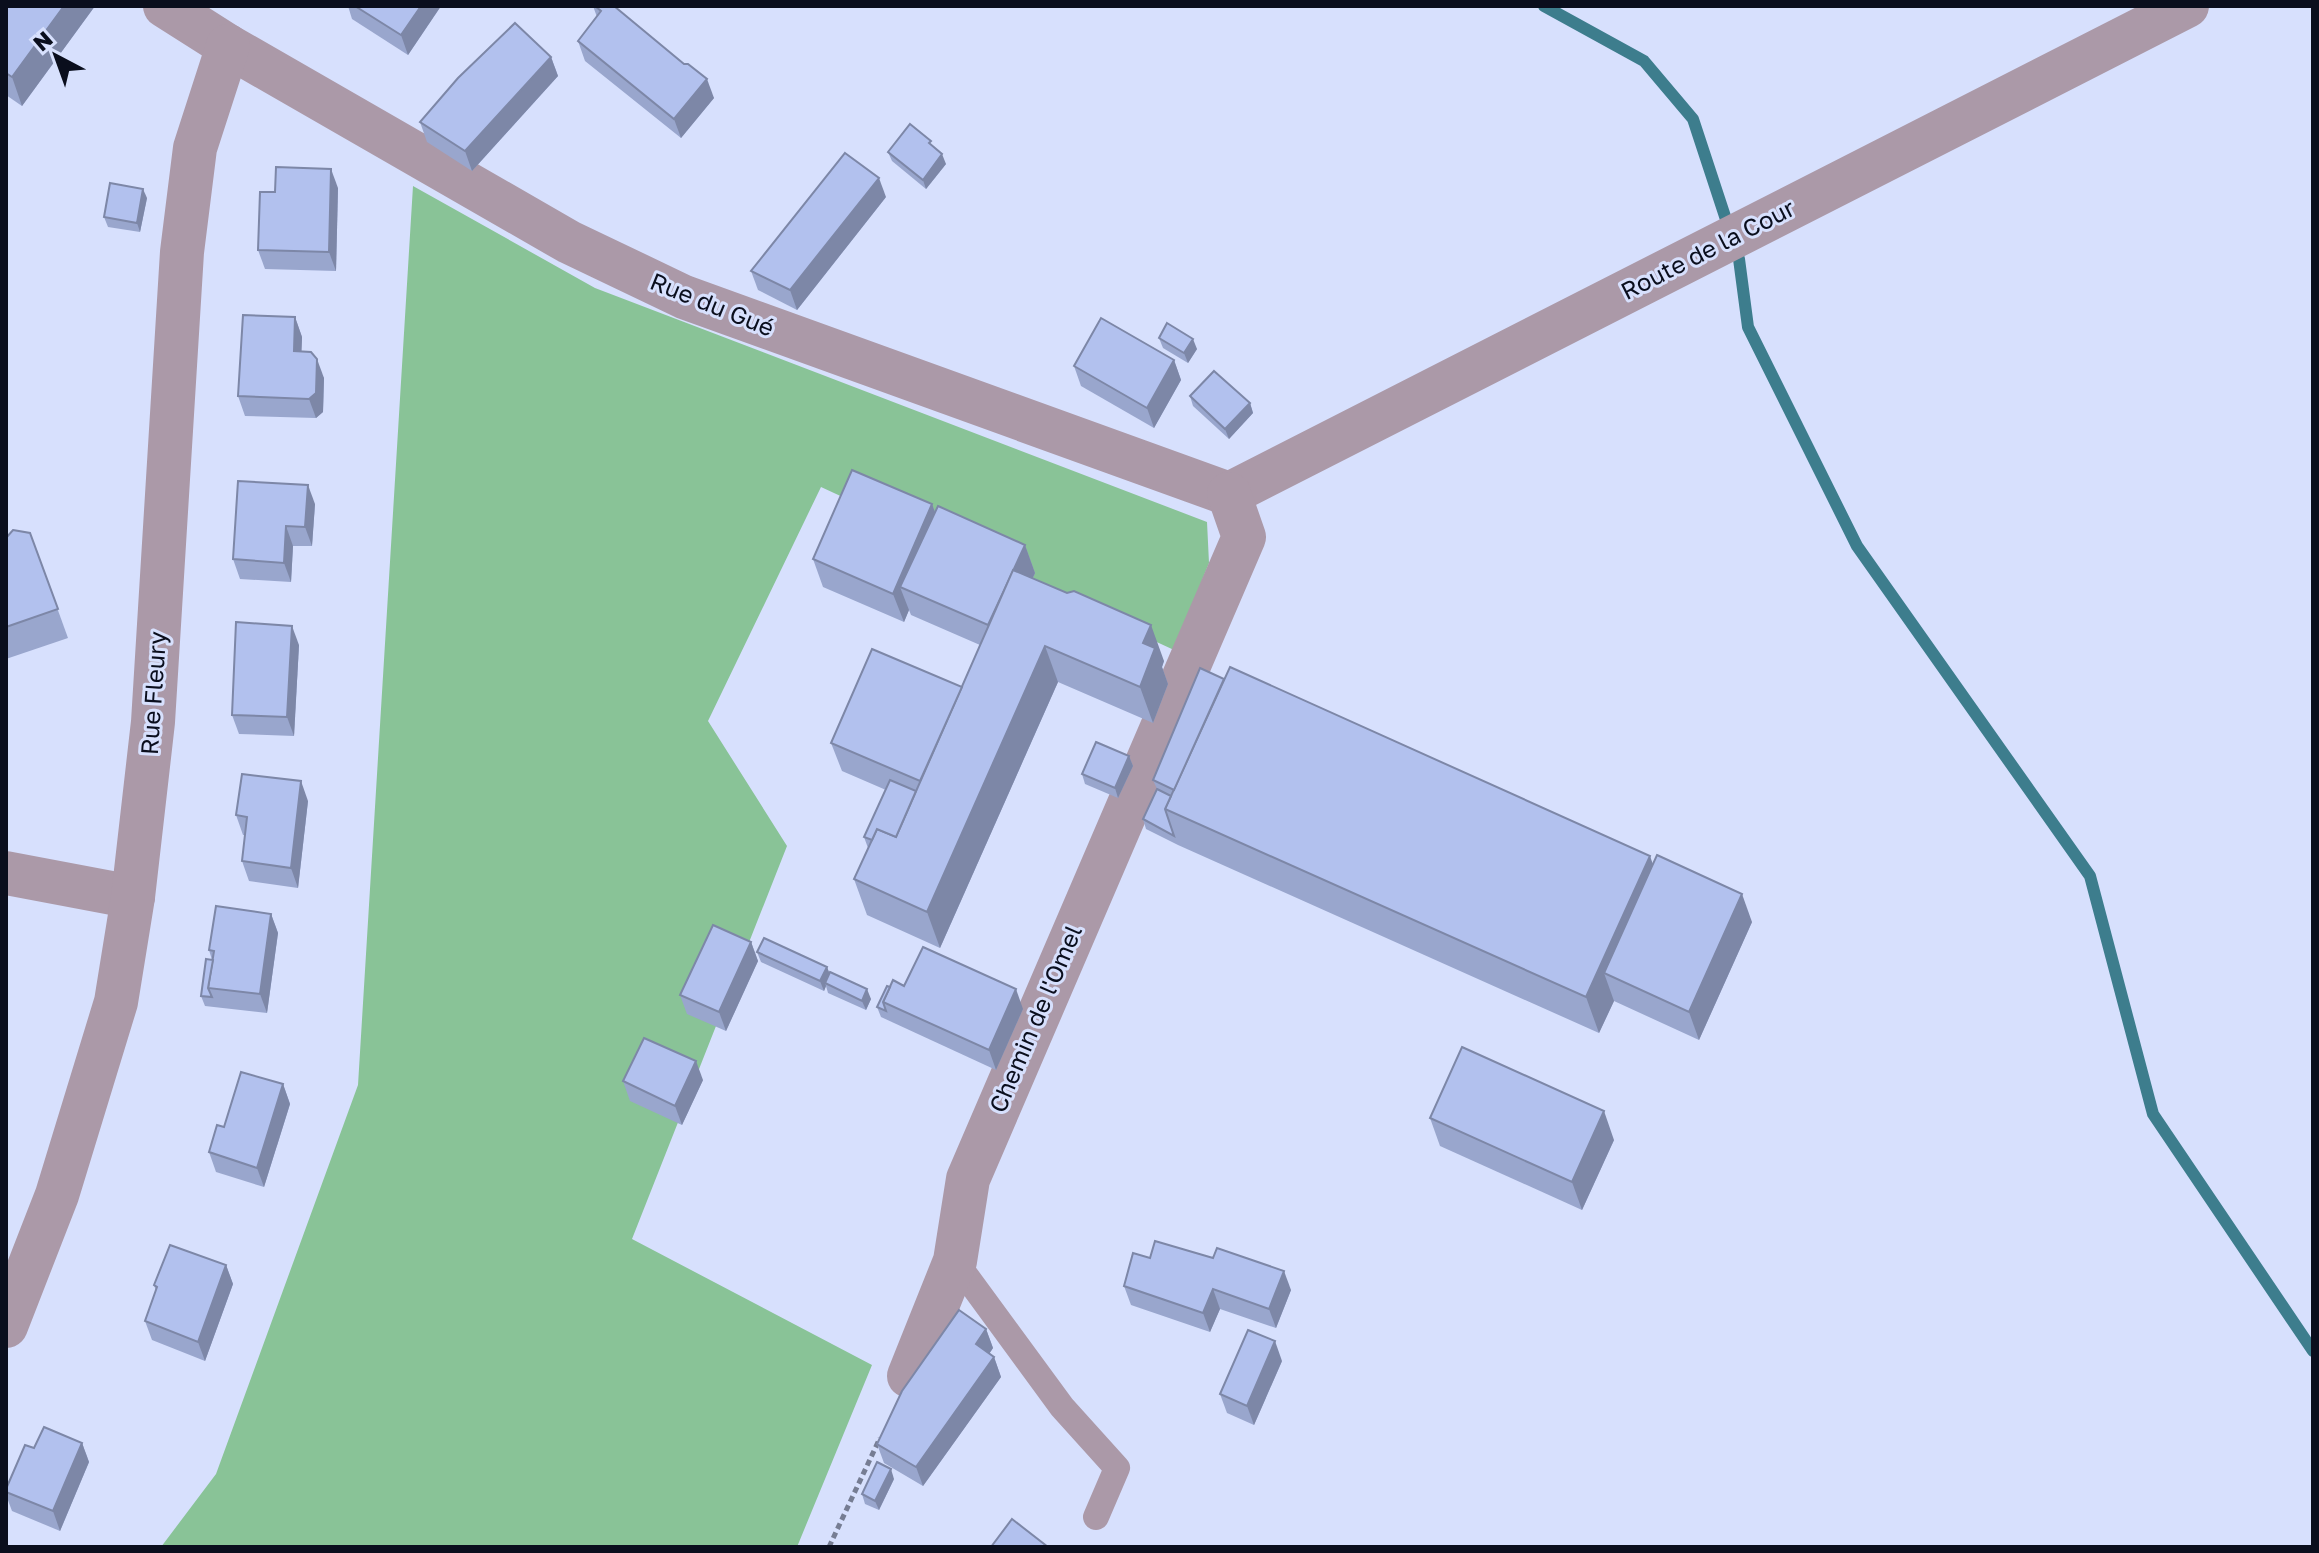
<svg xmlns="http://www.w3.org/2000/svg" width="2319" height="1553" font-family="'Golos Text',sans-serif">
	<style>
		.green { fill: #89c397 }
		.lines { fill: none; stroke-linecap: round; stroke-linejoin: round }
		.stream { stroke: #3d7d8d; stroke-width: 12 }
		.path { stroke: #767d93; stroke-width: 5; stroke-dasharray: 6 4; stroke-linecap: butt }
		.lane { stroke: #ab99a8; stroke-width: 26 }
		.street { stroke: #ab99a8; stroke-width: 44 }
		.wall { fill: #99a6cd }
		.shaded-wall { fill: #7d87a7 }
		.building { fill: #b2c1ee; stroke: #7d87a7; stroke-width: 2 }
		.labels { text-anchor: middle; stroke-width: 6; stroke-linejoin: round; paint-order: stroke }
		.street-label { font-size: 24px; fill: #0a0e1d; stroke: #d7e0fd }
	</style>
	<rect width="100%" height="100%" fill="#d7e0fd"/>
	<!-- green -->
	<path class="green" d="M413 186 595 288 1207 522 1209 563 1174 650 821 487 708 721 787 846 632 1239 872 1365 797 1547H161L216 1474 358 1085Z"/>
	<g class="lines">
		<!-- stream -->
		<path class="stream" d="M1544 6 1644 61 1693 119 1739 259 1748 327 1857 546 2090 876 2153 1114 2313 1351"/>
		<!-- path -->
		<path class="path" d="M829 1547 880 1438"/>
		<!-- lane -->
		<path class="lane" d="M955 1261 1062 1407 1117 1468 1096 1517"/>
		<!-- street -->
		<g class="street">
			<path d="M165 6 228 46 569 242 684 297 1229 494"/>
			<path d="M1229 494 2187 6"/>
			<path d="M6 873 133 897"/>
			<path d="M6 1326 57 1195 116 1002 133 897 153 722 182 252 195 148 228 46"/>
			<path d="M909 1376 955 1261 968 1179 1244 537 1229 494"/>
		</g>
	</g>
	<!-- wall -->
	<g class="wall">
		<path d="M6 6H95L22 106 6 95Z"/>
		<path d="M348 6H441L408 55 352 19Z"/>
		<path d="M593 6H614L684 64 714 98 681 138 585 61 578 41 597 17Z"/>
		<path d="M551 57 558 76 472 171 427 142 420 122Z"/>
		<path d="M888 152 946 164 926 189 892 161Z"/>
		<path d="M338 188 336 271 265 269 258 250Z"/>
		<path d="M886 197 797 310 758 290 751 271Z"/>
		<path d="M147 198 140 232 108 227 104 217Z"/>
		<path d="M295 317 302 337 301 351 324 378 323 412 316 418 245 416 238 396Z"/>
		<path d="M1159 338 1197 349 1188 363 1163 348Z"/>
		<path d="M1174 360 1181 380 1154 428 1081 386 1074 366Z"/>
		<path d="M1190 396 1250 403 1253 413 1229 439 1193 406Z"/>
		<path d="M315 504 312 546H293L291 582 240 579 233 559Z"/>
		<path d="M932 504 935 512 1025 545 1035 573 1033 578 1164 661 1162 667 1168 684 1153 723 1058 682 940 948 867 915 854 879 868 848 864 837 886 790 842 771 831 743 962 687 980 645 911 615 909 610 904 622 823 587 813 559Z"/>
		<path d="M30 533 68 638 6 659V538Z"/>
		<path d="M299 645 294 736 239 734 232 715Z"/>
		<path d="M1224 679 1653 865 1752 922 1699 1040 1614 1001 1599 1033 1178 845 1146 829 1143 819 1157 789 1153 780Z"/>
		<path d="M1129 756 1133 766 1118 798 1085 784 1082 774Z"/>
		<path d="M308 801 298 888 249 881 242 861 245 835H243L236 815Z"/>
		<path d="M271 914 278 933 267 1013 205 1006 201 996 212 960 209 950Z"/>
		<path d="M751 942 758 961 726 1031 687 1014 680 995Z"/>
		<path d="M757 952 827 967 829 973 871 999 866 1010 828 993 826 986 824 991 761 962Z"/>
		<path d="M904 986 1023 1009 996 1070 881 1017 877 1007 890 987Z"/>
		<path d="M703 1080 682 1125 630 1101 623 1081Z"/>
		<path d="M283 1084 290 1104 264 1187 216 1172 209 1152 224 1127Z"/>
		<path d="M1430 1118 1614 1140 1582 1210 1440 1146Z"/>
		<path d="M1150 1258 1291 1290 1276 1328 1220 1309 1210 1332 1131 1305 1124 1286Z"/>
		<path d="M226 1265 233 1284 205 1361 152 1340 145 1321 156 1291 154 1285Z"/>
		<path d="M986 1329 993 1348 989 1354 994 1357 1001 1377 923 1486 884 1463 877 1444Z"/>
		<path d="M1282 1361 1254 1425 1227 1413 1220 1394Z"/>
		<path d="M82 1443 89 1462 60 1531 12 1511 6 1495V1489L34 1448Z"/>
		<path d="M894 1479 879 1510 865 1504 862 1494Z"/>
	</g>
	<!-- shaded-wall -->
	<g class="shaded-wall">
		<path d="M64 6H95L22 106 12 77Z"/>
		<path d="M421 6H441L408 55 401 35Z"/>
		<path d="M551 57 558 76 472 171 465 151Z"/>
		<path d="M707 79 714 98 681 138 674 119Z"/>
		<path d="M942 154 946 164 926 189 923 180Z"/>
		<path d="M331 169 338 188 336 271 329 252Z"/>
		<path d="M879 178 886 197 797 310 790 290Z"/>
		<path d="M143 189 147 198 140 232 137 223Z"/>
		<path d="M295 317 302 337 301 370 294 351Z"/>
		<path d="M1193 339 1197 349 1188 363 1184 353Z"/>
		<path d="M317 359 324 378 323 412 316 418 309 399Z"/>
		<path d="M1174 360 1181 380 1154 428 1147 408Z"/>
		<path d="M1250 403 1253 413 1229 439 1225 429Z"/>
		<path d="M308 485 315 504 312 546 305 527Z"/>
		<path d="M932 504 942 532 900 587 909 610 904 622 893 594Z"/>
		<path d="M286 526 293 546 291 582 284 563Z"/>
		<path d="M1025 545 1035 573 999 653 988 625Z"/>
		<path d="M1151 625 1164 661 1162 667 1168 684 1153 723 1140 687 1143 643Z"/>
		<path d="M292 626 299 645 294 736 287 717Z"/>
		<path d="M1045 646 1058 682 940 948 927 912Z"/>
		<path d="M1129 756 1133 766 1118 798 1115 788Z"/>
		<path d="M301 781 308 801 298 888 291 868Z"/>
		<path d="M1650 856 1663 893 1604 973 1614 1001 1599 1033 1586 997Z"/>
		<path d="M1742 894 1752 922 1699 1040 1689 1012Z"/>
		<path d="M271 914 278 933 267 1013 260 994Z"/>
		<path d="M751 942 758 961 726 1031 719 1012Z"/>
		<path d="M827 967 831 977 825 983 826 986 824 991 820 981Z"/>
		<path d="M867 989 871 999 866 1010 862 1001Z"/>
		<path d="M1016 989 1023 1009 996 1070 989 1050Z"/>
		<path d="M696 1061 703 1080 682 1125 675 1106Z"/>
		<path d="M283 1084 290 1104 264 1187 257 1168Z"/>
		<path d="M1604 1111 1614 1140 1582 1210 1572 1182Z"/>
		<path d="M226 1265 233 1284 205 1361 198 1342Z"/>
		<path d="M1284 1271 1291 1290 1276 1328 1269 1309Z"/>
		<path d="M1213 1289 1220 1309 1210 1332 1203 1313Z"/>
		<path d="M986 1329 993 1348 983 1363 976 1344Z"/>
		<path d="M1275 1341 1282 1361 1254 1425 1247 1406Z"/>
		<path d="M994 1357 1001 1377 923 1486 916 1467Z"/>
		<path d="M82 1443 89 1462 60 1531 53 1511Z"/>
		<path d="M891 1469 894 1479 879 1510 875 1501Z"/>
	</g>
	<!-- building -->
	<g class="building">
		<path d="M6 6H64L12 77 6 73Z"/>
		<path d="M355 6H421L401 35Z"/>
		<path d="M595 6H614L684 64H688L707 79 674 119 578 41 601 11Z"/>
		<path d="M515 23 551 57 465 151 420 122 458 78Z"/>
		<path d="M910 124 931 141 929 143 942 154 923 180 888 152Z"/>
		<path d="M845 153 879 178 790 290 751 271Z"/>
		<path d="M276 167 331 169 329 252 258 250 260 192H275Z"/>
		<path d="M110 183 143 189 137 223 104 217Z"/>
		<path d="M243 315 295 317 294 351 311 352 317 359 316 393 309 399 238 396Z"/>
		<path d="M1101 318 1174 360 1147 408 1074 366Z"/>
		<path d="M1167 323 1193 339 1184 353 1159 338Z"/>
		<path d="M1214 371 1250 403 1225 429 1190 396Z"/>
		<path d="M852 470 932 504 893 594 813 559Z"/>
		<path d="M238 481 308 485 305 527 286 526 284 563 233 559Z"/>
		<path d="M938 506 1025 545 988 625 900 587Z"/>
		<path d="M13 530 30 533 58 609 6 627V538Z"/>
		<path d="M1013 570 1067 593 1074 591 1151 625 1143 643 1155 648 1140 687 1045 646 927 912 854 879 877 829 896 837Z"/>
		<path d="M236 622 292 626 287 717 232 715Z"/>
		<path d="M872 649 962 687 920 781 831 743Z"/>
		<path d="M1230 667 1650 856 1586 997 1165 809Z"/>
		<path d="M1200 668 1224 679 1174 790 1153 780Z"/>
		<path d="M1096 742 1129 756 1115 788 1082 774Z"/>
		<path d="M242 774 301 781 291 868 242 861 247 817 236 815Z"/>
		<path d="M890 780 916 791 896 837 877 829 872 840 864 837Z"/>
		<path d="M1157 789 1171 796 1165 809 1174 836 1143 819Z"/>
		<path d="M1657 855 1742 894 1689 1012 1604 973Z"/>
		<path d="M216 906 271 914 260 994 208 988 214 951 209 950Z"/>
		<path d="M713 925 751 942 719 1012 680 995Z"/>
		<path d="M764 938 827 967 820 981 757 952Z"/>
		<path d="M923 947 1016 989 989 1050 883 1002 893 980 904 986Z"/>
		<path d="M206 959 213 960 208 988 212 997 201 996Z"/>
		<path d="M830 972 867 989 862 1001 825 983Z"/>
		<path d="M887 986 890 987 883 1002 886 1011 877 1007Z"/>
		<path d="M644 1038 696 1061 675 1106 623 1081Z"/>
		<path d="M1462 1047 1604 1111 1572 1182 1430 1118Z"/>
		<path d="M241 1072 283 1084 257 1168 209 1152 217 1125 224 1127Z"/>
		<path d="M1155 1241 1213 1258 1217 1248 1284 1271 1269 1309 1213 1289 1203 1313 1124 1286 1133 1253 1150 1258Z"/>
		<path d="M170 1245 226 1265 198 1342 145 1321 157 1287 154 1285Z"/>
		<path d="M959 1310 986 1329 976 1344 994 1357 916 1467 877 1444 902 1391Z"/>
		<path d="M1248 1330 1275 1341 1247 1406 1220 1394Z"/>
		<path d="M44 1427 82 1443 53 1511 6 1492V1489L25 1445 34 1448Z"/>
		<path d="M877 1462 891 1469 875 1501 862 1494Z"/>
		<path d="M1012 1519 1048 1547H991Z"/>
	</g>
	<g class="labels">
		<!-- street labels -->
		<g class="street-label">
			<text transform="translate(1708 250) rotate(-27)" y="8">Route de la Cour</text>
			<text transform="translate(712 305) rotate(22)" y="8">Rue du Gué</text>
			<text transform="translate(154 693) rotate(-86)" y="8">Rue Fleury</text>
			<text transform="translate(1036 1019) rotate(-67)" y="8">Chemin de l'Omel</text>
		</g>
	</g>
	<!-- border -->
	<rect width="2319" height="1553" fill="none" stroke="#0a0e1d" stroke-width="16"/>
	<!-- north arrow -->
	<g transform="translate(56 56) rotate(319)" stroke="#d7e0fd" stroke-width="6" paint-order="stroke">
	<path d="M0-6L14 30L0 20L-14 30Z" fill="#0a0e1d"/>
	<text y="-12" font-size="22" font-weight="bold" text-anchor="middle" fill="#0a0e1d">N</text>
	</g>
</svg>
